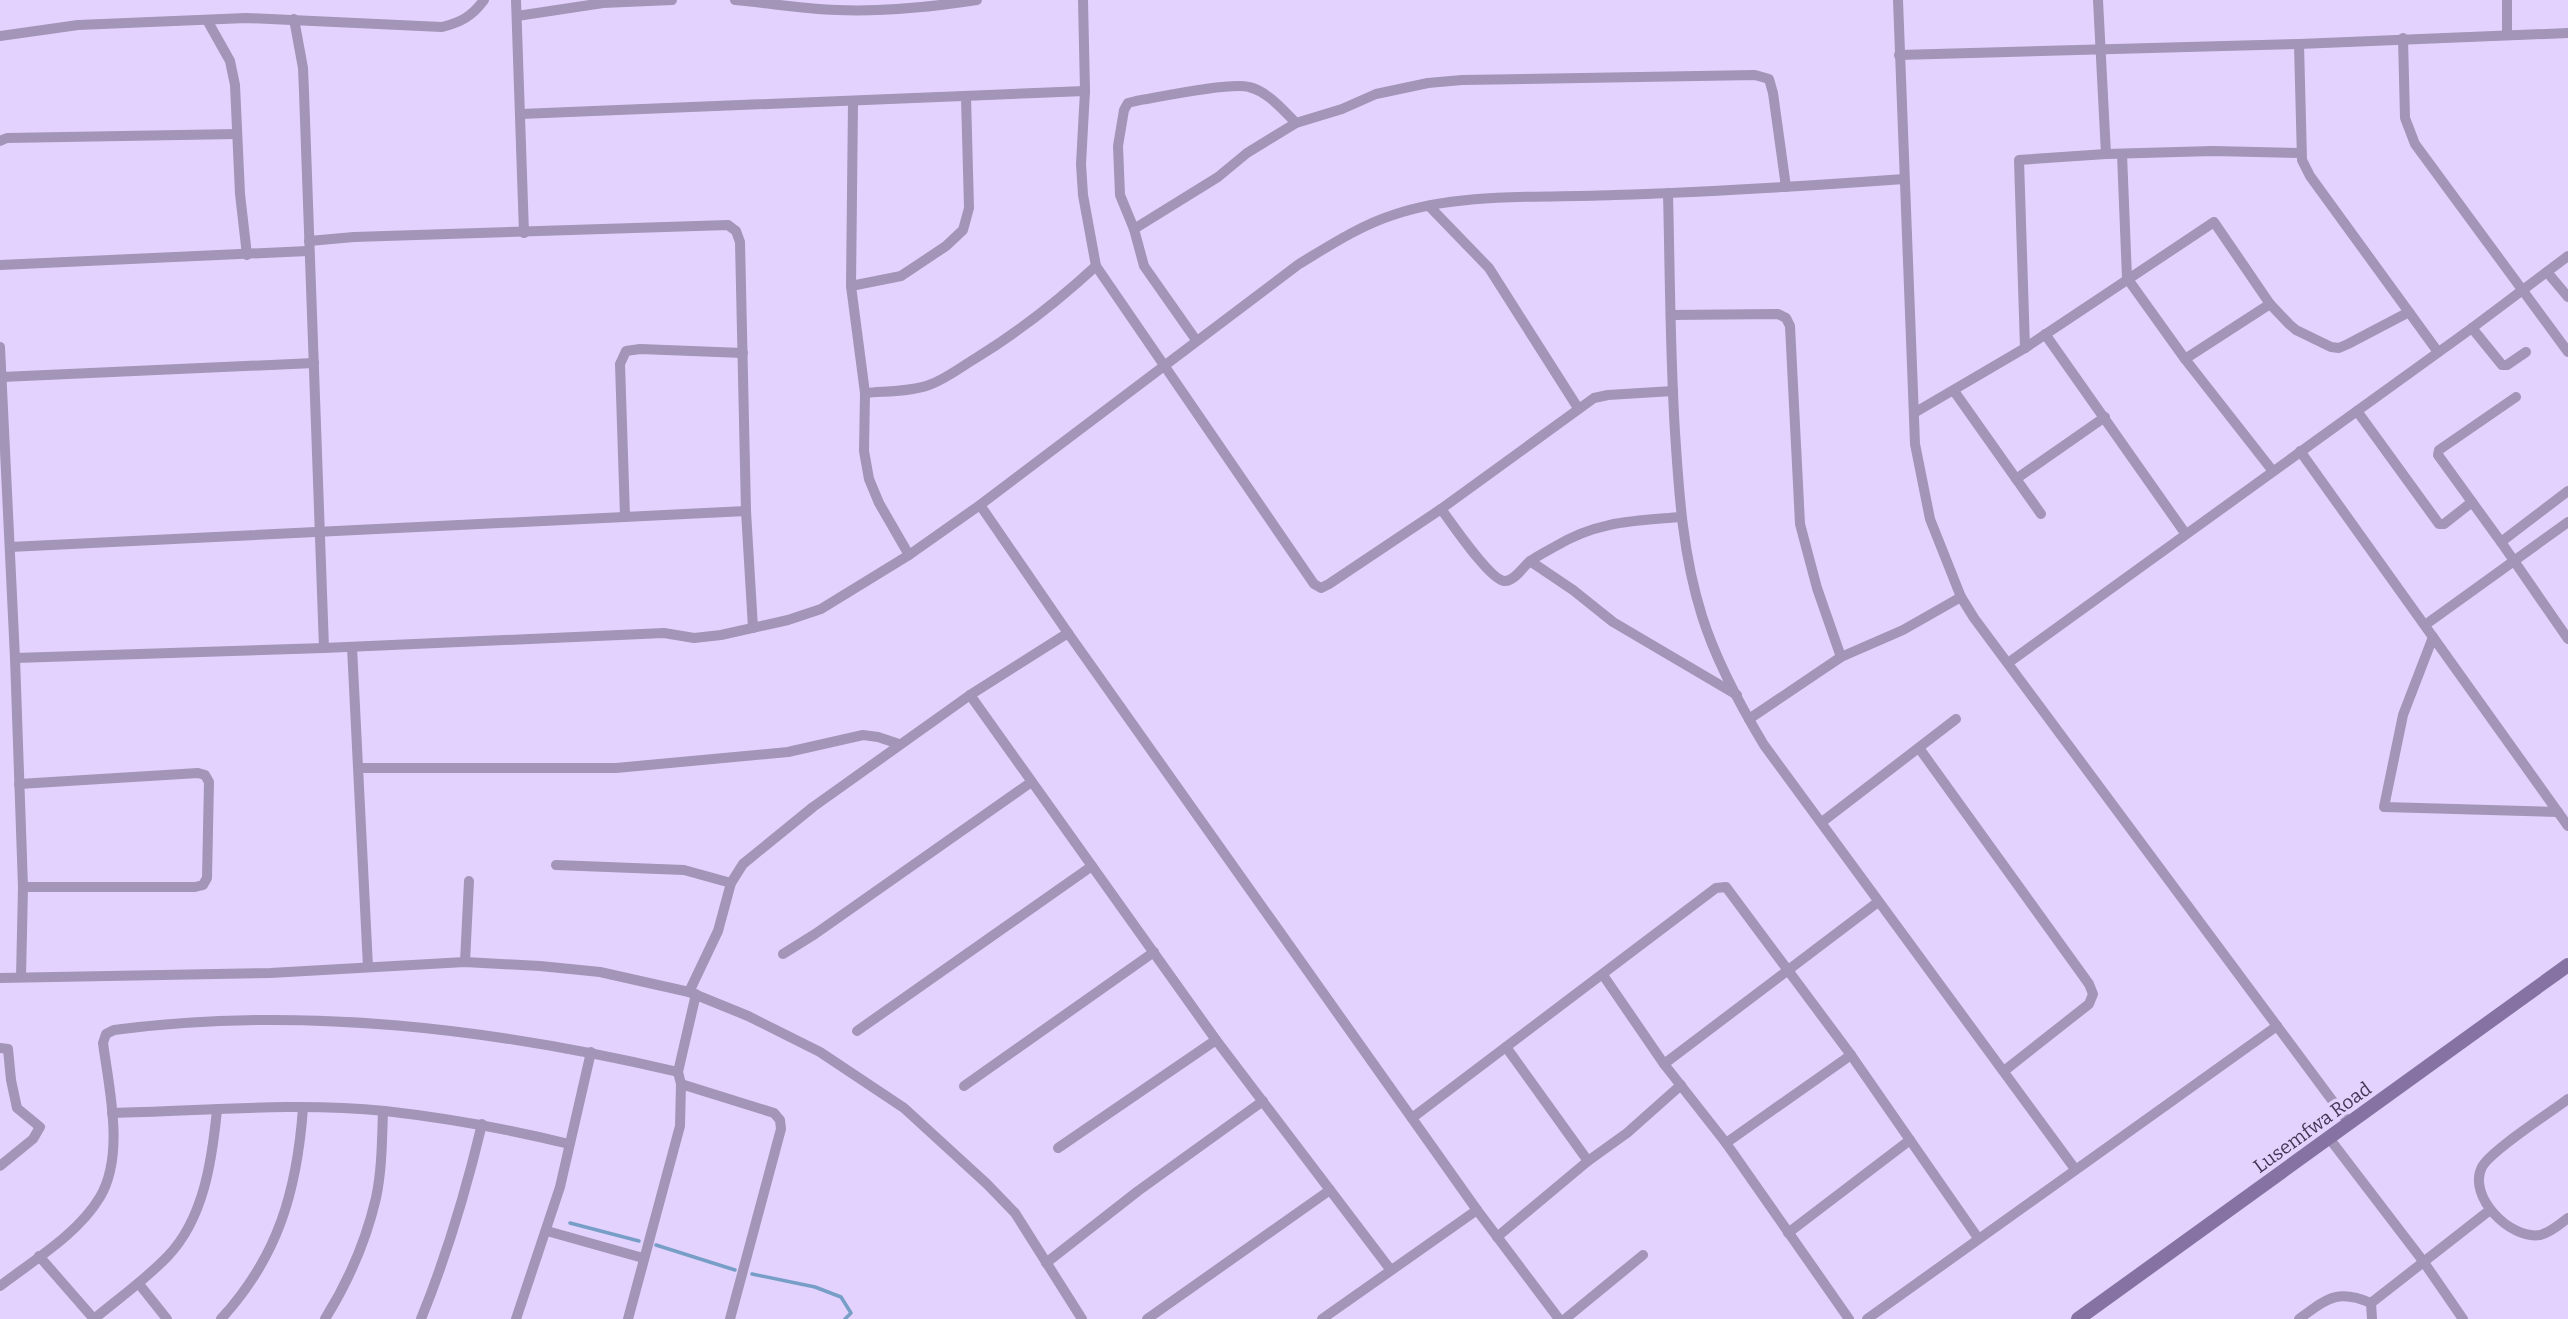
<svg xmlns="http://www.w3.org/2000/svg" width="2568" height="1319" font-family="Bitter,serif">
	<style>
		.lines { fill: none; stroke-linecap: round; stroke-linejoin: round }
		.stream { stroke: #779ec6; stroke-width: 3.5 }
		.street { stroke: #a295b7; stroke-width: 10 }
		.secondary { stroke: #8673a4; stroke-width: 14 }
		.labels { text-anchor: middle; stroke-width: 7; stroke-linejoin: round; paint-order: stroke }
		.street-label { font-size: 19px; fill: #423653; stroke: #e3d2fe }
	</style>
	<rect width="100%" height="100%" fill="#e3d2fe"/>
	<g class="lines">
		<!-- stream -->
		<g class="stream">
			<path d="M570 1223 639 1241"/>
			<path d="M656 1245 735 1270"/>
			<path d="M752 1274 815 1287 841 1297 851 1313 845 1319"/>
		</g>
		<!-- street -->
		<g class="street">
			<path d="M516 0 524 233"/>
			<path d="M735 0C769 3 803 9 837 10 884 12 931 7 977 0"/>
			<path d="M1083 0 1085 91 1081 164 1083 195 1096 266 1314 584 1321 588 1329 584 1441 509 1594 398 1608 395 1673 391"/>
			<path d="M1898 0 1915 444 1930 519 1961 597 1974 618 2349 1123"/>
			<path d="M2098 0 2106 154"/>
			<path d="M2507 0V35"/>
			<path d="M517 16 603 3 672 0"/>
			<path d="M294 19 303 68 304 92 324 648"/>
			<path d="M207 20 230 61 235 85 240 194 247 255"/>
			<path d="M0 36 78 25 246 18 442 27C462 22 472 16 484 0"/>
			<path d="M2403 38 2405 118 2415 144 2568 352"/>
			<path d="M2299 44 2302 160 2310 176 2438 352"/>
			<path d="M1899 55 2299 44 2568 33"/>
			<path d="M853 101 851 286 865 393 864 451 869 479 879 503 909 555"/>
			<path d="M521 114 1085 91"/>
			<path d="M0 141 7 138 237 134"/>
			<path d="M2122 154 2127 278 2185 359 2272 470"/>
			<path d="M1668 193C1670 273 1670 353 1675 432 1679 495 1683 556 1702 616 1716 661 1740 705 1764 745L2075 1169"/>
			<path d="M1429 206 1489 268 1578 408"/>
			<path d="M1134 229 1218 177 1247 153 1296 123 1342 109 1376 94 1428 83 1462 80 1755 75 1769 79 1773 93 1786 187"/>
			<path d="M309 241 354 237 728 225 736 231 740 242 746 511 753 628"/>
			<path d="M0 265 308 251"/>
			<path d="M2547 272 2568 297"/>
			<path d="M851 286 901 276 946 246 963 230 969 208 966 97"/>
			<path d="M1671 315 1778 314 1786 318 1790 326 1800 524 1817 588 1841 657"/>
			<path d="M2472 328 2502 365H2507L2526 352"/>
			<path d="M2045 334 2185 533"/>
			<path d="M1196 340 1144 266 1134 229 1120 195 1118 146 1124 110 1128 103 1136 101C1160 97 1229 82 1249 87 1267 91 1283 110 1296 123"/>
			<path d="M0 347 15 658 23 887 21 977"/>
			<path d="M2025 348 2019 160 2106 154 2213 151 2301 153"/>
			<path d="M2185 359 2270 304"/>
			<path d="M2 377 314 363"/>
			<path d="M1954 391 2041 514"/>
			<path d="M865 393C886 391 909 392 929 385 946 379 961 367 976 358 1020 331 1058 301 1096 266"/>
			<path d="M2516 397 2439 450 2438 455 2501 542 2568 639"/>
			<path d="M2357 411 2439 524H2444L2472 502"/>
			<path d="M1914 413 2025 348 2214 222 2270 304 2289 324 2296 330 2331 347 2339 348 2348 344 2409 312"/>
			<path d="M2300 451 2568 826"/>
			<path d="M2016 479 2105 417"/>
			<path d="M980 505 1068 633 1477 1210 1559 1319"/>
			<path d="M1441 509C1451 522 1489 579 1504 581 1514 582 1522 568 1529 562 1537 556 1547 551 1556 546 1597 521 1634 521 1680 517"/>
			<path d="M625 516 620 364 626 351 640 349 743 353"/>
			<path d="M2501 542 2568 491"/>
			<path d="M10 547 746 511"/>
			<path d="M1530 561 1573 590 1613 622 1737 695"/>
			<path d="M2425 625 2568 522"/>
			<path d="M1068 633 970 695 1216 1040 1390 1269"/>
			<path d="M2433 637 2403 715 2384 807 2558 812"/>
			<path d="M352 647 368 967"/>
			<path d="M15 658 324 648 664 633 694 638 721 635 788 620 821 609 909 555 980 505 1299 264C1329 246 1359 226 1393 215 1459 192 1543 198 1614 195 1711 192 1807 186 1904 179"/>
			<path d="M2008 663 2472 328 2568 256"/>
			<path d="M1749 719 1841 657 1903 630 1961 597"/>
			<path d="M1919 748 2089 984 2093 994 2089 1004 2004 1071"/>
			<path d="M359 768H616L788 752 863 735 878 737 899 744"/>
			<path d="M19 784 198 773 205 775 209 782 207 878 203 885 195 887H23"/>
			<path d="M1822 822 1956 719"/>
			<path d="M556 865 684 870 731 883"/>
			<path d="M783 954 815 934 1030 783"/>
			<path d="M465 962 469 881"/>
			<path d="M1603 975 1664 1064 1726 1143 1849 1319"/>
			<path d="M0 978 270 973 465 962 540 966 600 972 689 992 748 1016 820 1052 904 1108 987 1184 1015 1213 1082 1319"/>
			<path d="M689 992 718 931 731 883 743 864 813 807 970 695"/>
			<path d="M857 1031 1092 866"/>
			<path d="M1506 1047 1588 1161"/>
			<path d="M0 1048 8 1049 11 1080 17 1108 40 1127 33 1139 0 1166"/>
			<path d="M1664 1064 1878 902"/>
			<path d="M681 1084 774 1113 780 1120 781 1129 730 1319"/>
			<path d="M964 1086 1154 952"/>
			<path d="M2568 1099C2551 1112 2490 1151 2482 1167 2467 1196 2510 1240 2540 1235 2550 1233 2560 1224 2568 1218"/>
			<path d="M112 1113C202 1111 295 1102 385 1111 447 1118 508 1129 569 1144"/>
			<path d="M1412 1118 1716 888 1726 887 1851 1055 1978 1238"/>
			<path d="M2329 1138 2423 1261 2463 1319"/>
			<path d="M1726 1143 1851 1055"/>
			<path d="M1058 1148 1216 1040"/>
			<path d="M547 1231 643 1258"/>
			<path d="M1788 1233 1910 1140"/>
			<path d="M1497 1237 1588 1161 1627 1133 1681 1085"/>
			<path d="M39 1256 94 1319C119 1298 145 1280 168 1256 204 1218 212 1160 217 1110"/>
			<path d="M1046 1263 1138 1191 1263 1101"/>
			<path d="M139 1284 167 1319"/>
			<path d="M0 1286C34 1260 78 1234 100 1197 125 1155 109 1088 103 1043L106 1034 114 1030C302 1005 495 1029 678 1072"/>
			<path d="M2371 1303 2490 1210"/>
			<path d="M2371 1303 2372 1319"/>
			<path d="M221 1319C278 1257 297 1191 303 1108"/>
			<path d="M325 1319C348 1282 366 1241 376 1198 382 1170 382 1140 383 1111"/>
			<path d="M421 1319C447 1255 466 1191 482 1124"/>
			<path d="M516 1319 560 1187 591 1052"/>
			<path d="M628 1319 680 1126 681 1084 678 1072 696 994"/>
			<path d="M1147 1319 1330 1190"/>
			<path d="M1322 1319 1477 1210"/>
			<path d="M1565 1319 1643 1255"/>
			<path d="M1867 1319 2277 1026"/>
			<path d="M2299 1319C2327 1299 2337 1288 2371 1303"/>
		</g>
		<!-- secondary -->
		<path class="secondary" d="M2078 1319 2568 965"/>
	</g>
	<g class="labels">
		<!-- street labels -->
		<g class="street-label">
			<text transform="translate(2312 1127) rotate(-36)" y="7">Lusemfwa Road</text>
		</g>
	</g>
</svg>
